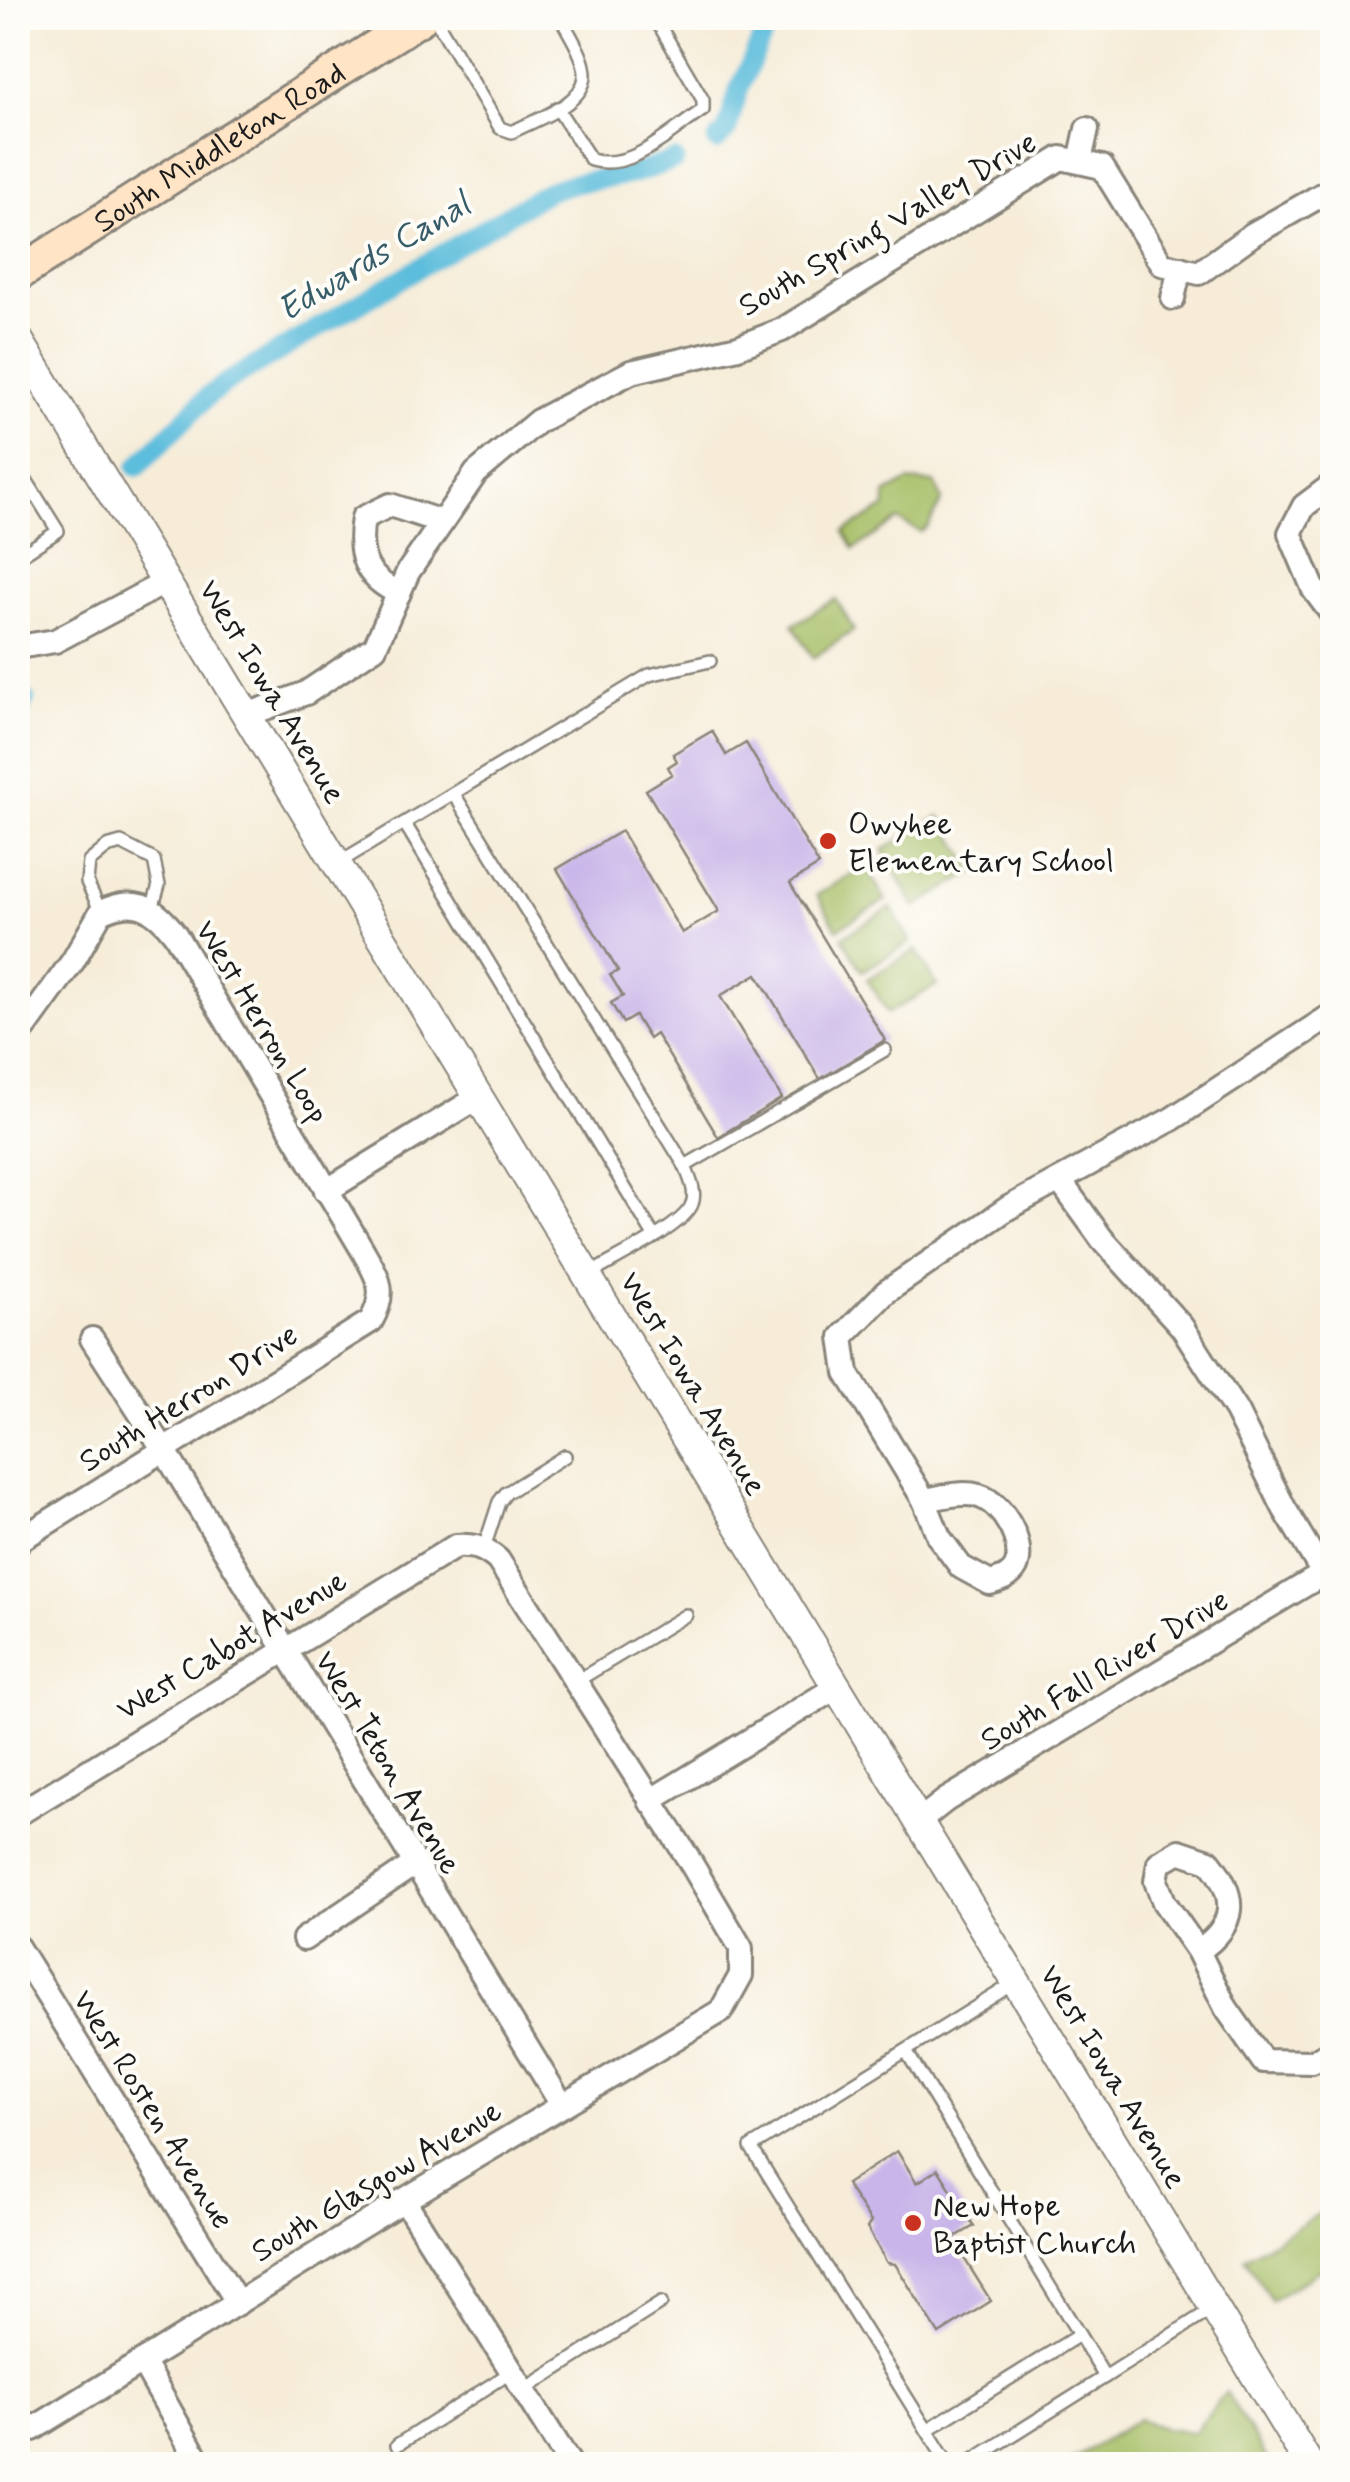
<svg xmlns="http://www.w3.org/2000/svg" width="1350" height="2482" font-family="Mynerve,sans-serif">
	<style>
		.green { fill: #a5bd63; stroke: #606c40; stroke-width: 2.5 }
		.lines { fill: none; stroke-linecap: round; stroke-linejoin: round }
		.canal { stroke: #5dbddc; stroke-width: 20 }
		.building { fill: #c9b5e9 }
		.service-casing { stroke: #89847a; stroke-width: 16 }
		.minor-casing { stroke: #89847a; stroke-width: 28 }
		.tertiary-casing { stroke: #89847a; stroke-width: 32 }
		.secondary-casing { stroke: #89847a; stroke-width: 38 }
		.service { stroke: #fff; stroke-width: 11 }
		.minor { stroke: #fff; stroke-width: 22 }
		.tertiary { stroke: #fff; stroke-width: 28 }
		.secondary { stroke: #ffe4c6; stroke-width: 32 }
		.poi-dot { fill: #c8321e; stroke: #fdfcf7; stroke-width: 4 }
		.labels { text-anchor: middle; stroke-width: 8; stroke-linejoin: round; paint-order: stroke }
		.street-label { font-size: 32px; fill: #1c1c1c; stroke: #fdfcf7 }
		.poi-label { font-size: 32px; fill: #1c1c1c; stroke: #fdfcf7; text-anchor: start }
		.water-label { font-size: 35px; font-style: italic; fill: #365c69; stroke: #fdfcf7 }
	</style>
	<rect width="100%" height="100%" fill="#fdfcf7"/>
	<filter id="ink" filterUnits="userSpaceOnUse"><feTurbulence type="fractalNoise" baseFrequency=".01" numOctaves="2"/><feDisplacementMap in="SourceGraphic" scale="20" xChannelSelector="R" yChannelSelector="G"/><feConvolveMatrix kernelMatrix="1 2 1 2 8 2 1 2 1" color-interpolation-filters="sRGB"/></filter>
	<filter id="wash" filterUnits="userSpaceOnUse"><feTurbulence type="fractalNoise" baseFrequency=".0048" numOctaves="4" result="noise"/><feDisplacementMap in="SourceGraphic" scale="40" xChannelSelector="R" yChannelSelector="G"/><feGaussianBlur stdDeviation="2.25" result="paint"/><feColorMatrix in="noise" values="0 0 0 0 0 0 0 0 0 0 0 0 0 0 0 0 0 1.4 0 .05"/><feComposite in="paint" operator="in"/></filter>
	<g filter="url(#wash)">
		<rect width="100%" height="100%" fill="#f6ecd8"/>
		<!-- green -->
		<g class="green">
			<path d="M909 481 935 483 942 500 929 525 921 532 898 520 854 549 844 532 886 507 885 494Z"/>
			<path d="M836 599 854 630 813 658 793 625Z"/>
			<path d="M940 816 975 871 915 907 883 850Z"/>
			<path d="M865 866 886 900 837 929 817 895Z"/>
			<path d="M891 908 911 942 862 971 842 937Z"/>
			<path d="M916 950 937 985 888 1013 867 979Z"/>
			<path d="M1332 2206V2262L1271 2301 1245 2258Z"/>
			<path d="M1226 2392 1270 2464H1066L1139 2419 1165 2429 1194 2432Z"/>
		</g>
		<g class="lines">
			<!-- canal -->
			<g class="canal">
				<path d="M717 141 727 130 739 89 771 18"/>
				<path d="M137 467 209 395 229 381 548 191 570 184 633 174 675 160"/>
				<path d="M18 714 25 699"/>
			</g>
		</g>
		<g id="blocks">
			<!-- building -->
			<g class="building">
				<path d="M712 731 726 755 746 743 819 865 790 883 885 1040 820 1079 757 974 720 996 782 1098 718 1137 656 1034 649 1039 635 1016 623 1023 611 1003 623 996 610 975 618 971 557 869 621 831 682 933 719 911 646 790 672 774 668 767 677 761 673 754Z"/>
				<path d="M897 2151 917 2183 938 2169 974 2226 952 2239 991 2301 939 2334 895 2264 887 2263 867 2228 871 2222 846 2184Z"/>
			</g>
		</g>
	</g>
	<g filter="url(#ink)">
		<use href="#blocks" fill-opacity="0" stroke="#89847a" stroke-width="2.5"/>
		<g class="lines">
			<!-- service casing -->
			<g class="service-casing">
				<g id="service">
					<path d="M435 18 500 128 512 132C534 120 583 105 585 76 586 58 569 34 561 18"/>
					<path d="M557 108 591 160C632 172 671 131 703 110V100L655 18"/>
					<path d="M18 467 58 531 18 557"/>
					<path d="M454 794 685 1166C689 1177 697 1192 692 1204 683 1228 611 1260 587 1276"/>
					<path d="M405 824 654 1236"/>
					<path d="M338 863 649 675 710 661"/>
					<path d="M101 912 87 882 89 862 107 847 121 843 154 860 159 885 152 909"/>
					<path d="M685 1166 885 1050"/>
					<path d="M484 1548 499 1502 506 1493 565 1456"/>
					<path d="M575 1682 686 1615"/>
					<path d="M906 2051 1105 2377"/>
					<path d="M524 2390 661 2303"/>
					<path d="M927 2430 1079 2335"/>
					<path d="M397 2445 513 2371"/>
					<path d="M948 2464 751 2147 1016 1982"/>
					<path d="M967 2464 1214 2308"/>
				</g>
			</g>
			<!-- minor casing -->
			<g class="minor-casing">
				<g id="minor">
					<path d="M1080 161 1087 129"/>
					<path d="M1173 298 1180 268"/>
					<path d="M1332 485 1304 506 1290 533 1314 590 1332 614"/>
					<path d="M399 593C364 578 357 553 363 518L390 505 442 522"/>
					<path d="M18 647 55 641 166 582"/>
					<path d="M247 715 306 693 375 647 408 572 476 473 538 421 631 372 738 347 782 330 1061 158 1102 167 1162 264 1199 273 1253 234 1332 189"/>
					<path d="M18 1037 73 961 101 912C133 896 154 906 175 934L362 1249C378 1277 388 1291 371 1321L18 1541"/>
					<path d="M1060 1181 1102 1239 1182 1327 1236 1411 1284 1508 1332 1588"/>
					<path d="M326 1191 479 1097"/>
					<path d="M92 1339 164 1450 562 2105"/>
					<path d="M924 1500C942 1497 962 1491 979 1496 1002 1503 1026 1543 1016 1567 1011 1577 1000 1580 990 1583L961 1567 939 1537 924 1500 847 1373 842 1337 886 1292 1008 1208 1172 1119 1332 1015"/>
					<path d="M650 1801 837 1687"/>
					<path d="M18 1814 456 1546C475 1545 484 1548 498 1560L688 1858 741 1948V1975L721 2011 404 2200 33 2429"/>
					<path d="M918 1822 946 1800 1323 1574"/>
					<path d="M304 1939 413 1865"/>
					<path d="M18 1948 238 2303"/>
					<path d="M1198 1951C1237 1925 1238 1897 1209 1861L1179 1851 1159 1863 1156 1881 1164 1902 1198 1951 1226 2008 1263 2061 1312 2062 1332 2051"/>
					<path d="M404 2200 570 2464"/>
					<path d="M143 2363 200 2464"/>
				</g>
			</g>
			<!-- tertiary casing -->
			<g class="tertiary-casing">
				<path id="tertiary" d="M18 339 1309 2464"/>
			</g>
			<!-- secondary casing -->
			<g class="secondary-casing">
				<g id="secondary">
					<path id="s1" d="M18 274 421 18"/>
				</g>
			</g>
			<!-- service -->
			<use href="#service" class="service"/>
			<!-- minor -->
			<use href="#minor" class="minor"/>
			<!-- tertiary -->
			<use href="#tertiary" class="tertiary"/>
			<!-- secondary -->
			<use href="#secondary" class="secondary"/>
		</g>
	</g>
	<!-- markers -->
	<g class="poi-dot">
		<circle cx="828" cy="841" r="10"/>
		<circle cx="913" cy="2223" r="10"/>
	</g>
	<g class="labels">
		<!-- street labels -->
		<g class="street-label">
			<text dy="11" stroke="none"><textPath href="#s1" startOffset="238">South Middleton Road</textPath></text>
			<text transform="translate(887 223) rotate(-30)" y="11">South Spring Valley Drive</text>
			<text transform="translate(273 691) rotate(59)" y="11">West Iowa Avenue</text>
			<text transform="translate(263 1021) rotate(59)" y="11">West Herron Loop</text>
			<text transform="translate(694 1383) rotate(59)" y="11">West Iowa Avenue</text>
			<text transform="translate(188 1397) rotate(-32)" y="11">South Herron Drive</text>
			<text transform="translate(231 1644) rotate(-31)" y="11">West Cabot Avenue</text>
			<text transform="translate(1104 1669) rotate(-31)" y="11">South Fall River Drive</text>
			<text transform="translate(389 1762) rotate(59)" y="11">West Teton Avenue</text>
			<text transform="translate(1114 2076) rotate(59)" y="11">West Iowa Avenue</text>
			<text transform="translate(154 2109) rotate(58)" y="11">West Rosten Avenue</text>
			<text transform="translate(376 2180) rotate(-31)" y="11">South Glasgow Avenue</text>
		</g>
		<!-- poi labels -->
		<g class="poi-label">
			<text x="848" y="834">Owyhee<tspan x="848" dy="37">Elementary School</tspan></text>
			<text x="933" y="2216">New Hope<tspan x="933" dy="37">Baptist Church</tspan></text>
		</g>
		<!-- water labels -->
		<g class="water-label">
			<text transform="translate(373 256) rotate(-31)" y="12">Edwards Canal</text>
		</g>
	</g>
	<!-- margin -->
	<rect width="1350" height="2482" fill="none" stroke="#fdfcf7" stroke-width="60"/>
</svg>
